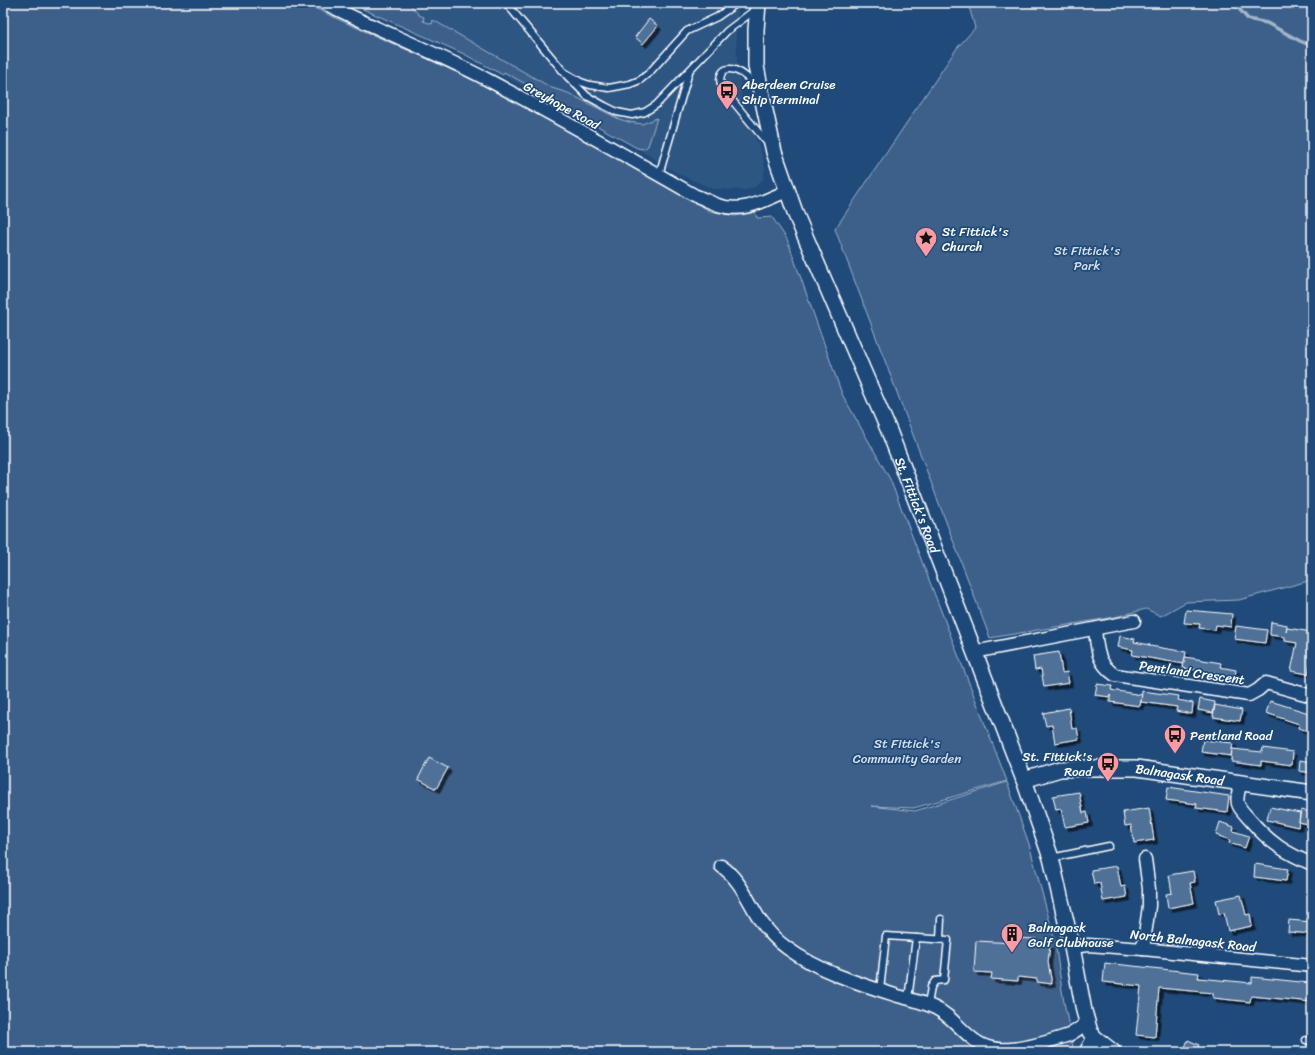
<svg xmlns="http://www.w3.org/2000/svg" width="1315" height="1055" font-family="Sriracha,sans-serif">
	<style>
		.built { fill: #2e5683 }
		.green { fill: #3c618b; stroke: #9eb0c5 }
		.lines { fill: none; stroke-linecap: round; stroke-linejoin: round }
		.stream { stroke: #a3b5c8; stroke-width: 3.5 }
		.building { fill: #507197; stroke: #fff; filter: url(#shadow) }
		.service-casing { stroke: #fff; stroke-width: 9 }
		.minor-casing { stroke: #fff; stroke-width: 15 }
		.tertiary-casing { stroke: #fff; stroke-width: 18 }
		.service { stroke: #1f4a7a; stroke-width: 6 }
		.minor { stroke: #1f4a7a; stroke-width: 12 }
		.tertiary { stroke: #1f4a7a; stroke-width: 15 }
		.labels { text-anchor: middle; stroke-width: 3.5; stroke-linejoin: round; paint-order: stroke }
		.poi-label { font-size: 13px; fill: #fff; stroke: #1f4a7a; text-anchor: start }
		.street-label { font-size: 13px; fill: #fff; stroke: #1f4a7a }
		.park-label { font-size: 13px; fill: #d8dfe8; stroke: #1f4a7a }
	</style>
	<defs>
		<filter id="shadow"><feDropShadow dx="3.5" dy="3.5" stdDeviation="0" flood-color="#0009"/></filter>
	</defs>
	<rect width="100%" height="100%" fill="#1f4a7a"/>
	<filter id="ink" filterUnits="userSpaceOnUse"><feTurbulence type="fractalNoise" baseFrequency=".025" numOctaves="2"/><feDisplacementMap in="SourceGraphic" scale="8" xChannelSelector="R" yChannelSelector="G"/><feConvolveMatrix kernelMatrix="1 2 1 2 8 2 1 2 1" color-interpolation-filters="sRGB"/></filter>
	<g filter="url(#ink)">
		<!-- built -->
		<path class="built" d="M349 3H739L736 29 737 60 742 99 745 110 763 158 765 168 763 179 755 187 746 190 712 189 709 187 678 174 637 148 464 54Z"/>
		<!-- green -->
		<g class="green">
			<path d="M3 3H304C369 35 437 61 502 94 572 131 641 172 710 211L735 216 755 212 757 218 772 217 787 239 842 394 890 479 1007 781 914 808 871 806 915 811 1007 782 1029 844 1055 941 1063 997 1074 1052H3Z"/>
			<path d="M349 3H409L419 15 424 17 423 21 432 24 433 20 552 88 568 93 619 119 629 122 642 124 657 118 648 146 644 149 637 148 561 106 562 104 504 72 503 75 464 54Z"/>
			<path d="M968 3H1312V580L1239 600 1186 602 1161 616 1146 609 1115 617 990 638 835 229 957 48 975 28Z"/>
		</g>
		<g class="lines">
			<!-- stream -->
			<path class="stream" d="M1234 3 1248 19 1267 23 1300 41 1312 46"/>
		</g>
		<!-- building -->
		<g class="building">
			<path d="M649 19 658 26 643 44 635 37Z"/>
			<path d="M1186 610 1232 614 1231 627 1216 625 1215 630 1199 628 1200 624 1184 623Z"/>
			<path d="M1271 622 1287 625 1286 632 1287 628 1312 632V655L1308 674 1291 671 1297 643 1285 641V637L1270 635Z"/>
			<path d="M1236 626 1267 630 1265 643 1234 639Z"/>
			<path d="M1120 636 1135 639 1134 642 1150 645V646L1186 652 1184 664 1132 655 1133 650 1118 647Z"/>
			<path d="M1059 652 1062 673 1067 672 1069 683 1044 687 1041 669 1035 670 1033 656Z"/>
			<path d="M1185 657 1221 663 1220 667 1236 670 1234 681 1218 678 1219 674 1183 668Z"/>
			<path d="M1097 684 1112 686 1111 690 1142 695 1140 706 1110 702V695V697L1095 695Z"/>
			<path d="M1142 691 1179 696 1178 700 1193 703 1192 714 1176 711 1177 707 1141 702Z"/>
			<path d="M1200 699 1215 702 1213 713 1198 710Z"/>
			<path d="M1270 701 1312 714V732L1298 728 1299 724 1266 713Z"/>
			<path d="M1215 705 1242 710 1240 721 1213 717Z"/>
			<path d="M1069 708 1072 729 1077 728 1079 739 1055 743 1052 725 1046 726 1043 713Z"/>
			<path d="M1203 740 1233 743 1231 756 1201 752Z"/>
			<path d="M1263 748 1293 752 1292 765 1261 761V765L1231 761 1232 749 1262 752Z"/>
			<path d="M429 758 448 768 436 789 418 779Z"/>
			<path d="M1300 760 1312 762V773L1299 771Z"/>
			<path d="M1168 787 1229 796 1227 812 1196 808 1197 804 1166 800Z"/>
			<path d="M1079 792 1083 813 1087 812 1089 823 1065 827 1061 809 1056 810 1053 796Z"/>
			<path d="M1270 807 1300 813 1299 822 1301 810 1312 812V825L1299 822 1298 827 1267 820Z"/>
			<path d="M1149 808 1154 840 1134 843 1131 825 1125 826 1123 812Z"/>
			<path d="M1220 822 1234 827 1233 831 1249 836 1245 848 1229 843 1230 840 1216 835Z"/>
			<path d="M1255 864 1288 869 1286 881 1254 877Z"/>
			<path d="M1117 866 1121 887 1125 886 1127 897 1103 901 1100 883 1094 884 1091 870Z"/>
			<path d="M1193 871 1195 882 1190 883 1194 903 1168 908 1166 894 1172 893 1169 875Z"/>
			<path d="M1241 895 1246 915 1250 914 1252 926 1228 931 1224 913 1219 914 1216 900Z"/>
			<path d="M1289 920 1312 922V934L1288 932Z"/>
			<path d="M1015 938 1036 939 1035 945H1050L1048 962 1052 984 1037 982V979L1018 977V981L991 979 992 973 974 972 976 941 1014 943Z"/>
			<path d="M1105 963 1199 973 1198 978 1252 983V977L1310 983V988H1312V1002L1251 996 1250 1002 1213 998V993L1159 988 1155 1037 1136 1035 1141 986 1103 982Z"/>
			<path d="M1188 1040 1199 1045 1196 1052H1183Z"/>
		</g>
		<g class="lines">
			<!-- service casing -->
			<g class="service-casing">
				<g id="service">
					<path d="M506 3 568 77 587 96 605 106 617 112 632 115 645 112 656 105 727 31 756 9"/>
					<path d="M566 73 581 82 590 85 609 88 630 84 640 80 649 73 687 31 717 17 737 3"/>
					<path d="M757 88C750 80 744 73 735 70 721 65 717 79 723 89L769 145"/>
					<path d="M659 175 689 72"/>
					<path d="M1051 858 1109 846"/>
					<path d="M940 939 941 919"/>
					<path d="M880 990 886 936 948 940 944 980 935 981 931 987 928 1005"/>
					<path d="M908 999 916 938"/>
					<path d="M1306 1040 1312 1042"/>
				</g>
			</g>
			<!-- minor casing -->
			<g class="minor-casing">
				<g id="minor">
					<path d="M324 3C378 30 435 52 488 80 558 117 626 156 694 195 702 198 710 202 718 205 743 214 765 200 787 191"/>
					<path d="M1095 629C1097 649 1097 663 1115 675L1249 695 1258 690 1266 683 1312 696"/>
					<path d="M974 652 1134 621"/>
					<path d="M1241 782C1239 789 1236 797 1238 804 1240 810 1247 816 1251 821 1270 843 1286 853 1312 864"/>
					<path d="M721 866C740 879 748 901 760 920 767 930 777 941 787 948 820 972 860 984 898 996 910 999 922 1002 933 1007 959 1018 967 1046 998 1049 1017 1051 1051 1041 1069 1035 1075 1032 1081 1027 1087 1023"/>
					<path d="M1072 947 1088 945 1143 949 1312 966"/>
					<path d="M1143 949 1149 906V889L1145 859"/>
				</g>
			</g>
			<!-- tertiary casing -->
			<g class="tertiary-casing">
				<g id="tertiary">
					<path id="s1" d="M758 3 756 30V66L761 92 774 152 796 215 889 431 1024 780 1051 858 1072 947 1084 1011 1090 1032 1095 1038 1113 1052"/>
					<path id="s2" d="M1024 780 1060 769 1084 768H1137L1312 793"/>
					<path d="M1087 1052 1095 1038"/>
				</g>
			</g>
			<!-- service -->
			<use href="#service" class="service"/>
			<!-- minor -->
			<use href="#minor" class="minor"/>
			<!-- tertiary -->
			<use href="#tertiary" class="tertiary"/>
		</g>
	</g>
	<!-- icons -->
	<defs>
		<g id="bus-pin" transform="scale(1.15)"><path d="M0 17L-7.5 6A9.5 9.5 0 1 1 7.5 6Z" fill="#ff9aa2" stroke="#1f4a7a"/><path d="M-5-6H5V4H4V6H2V4H-2V6H-4V4H-5ZM-3.5-4V0h7V-4ZM-3.5 1.2v1.5H-2V1.2ZM2 1.2v1.5H3.5V1.2Z" fill="#111"/></g>
		<g id="sight-pin" transform="scale(1.15)"><path d="M0 17L-7.5 6A9.5 9.5 0 1 1 7.5 6Z" fill="#ff9aa2" stroke="#1f4a7a"/><path d="M0-6L1.8-2.2L6-1.7L2.9 1.2L3.7 5.4L0 3.3L-3.7 5.4L-2.9 1.2L-6-1.7L-1.8-2.2Z" fill="#111"/></g>
		<g id="building-pin" transform="scale(1.15)"><path d="M0 17L-7.5 6A9.5 9.5 0 1 1 7.5 6Z" fill="#ff9aa2" stroke="#1f4a7a"/><path d="M-4-6H4V6H1V3H-1V6H-4ZM-2.5-4.3h1.7v1.8h-1.7ZM.8-4.3h1.7v1.8H.8ZM-2.5-1h1.7V.8h-1.7ZM.8-1h1.7V.8H.8Z" fill="#111"/></g>
	</defs>
	<g fill-rule="evenodd">
		<use href="#bus-pin" x="727" y="91"/>
		<use href="#sight-pin" x="926" y="238"/>
		<use href="#bus-pin" x="1175" y="735"/>
		<use href="#bus-pin" x="1108" y="763"/>
		<use href="#building-pin" x="1012" y="934"/>
	</g>
	<g class="labels">
		<!-- poi labels -->
		<g class="poi-label">
			<text x="742" y="89">Aberdeen Cruise<tspan x="742" dy="15">Ship Terminal</tspan></text>
			<text x="942" y="236">St Fittick's<tspan x="942" dy="15">Church</tspan></text>
			<text x="1190" y="740">Pentland Road</text>
			<text x="1092" y="761" text-anchor="end">St. Fittick's<tspan x="1092" dy="15">Road</tspan></text>
			<text x="1028" y="932">Balnagask<tspan x="1028" dy="15">Golf Clubhouse</tspan></text>
		</g>
		<!-- street labels -->
		<g class="street-label">
			<text transform="translate(562 105) rotate(29)" y="5">Greyhope Road</text>
			<text dy="5" stroke="none"><textPath href="#s1" startOffset="532">St. Fittick's Road</textPath></text>
			<text transform="translate(1192 672) rotate(8)" y="5">Pentland Crescent</text>
			<text dy="5" stroke="none"><textPath href="#s2" startOffset="158">Balnagask Road</textPath></text>
			<text transform="translate(1193 940) rotate(6)" y="5">North Balnagask Road</text>
		</g>
		<!-- park labels -->
		<g class="park-label">
			<text x="1087" y="255">St Fittick's<tspan x="1087" dy="15">Park</tspan></text>
			<text x="907" y="748">St Fittick's<tspan x="907" dy="15">Community Garden</tspan></text>
		</g>
	</g>
	<!-- margin -->
	<rect width="1315" height="1055" fill="none" stroke="#1f4a7a" stroke-width="16"/>
	<rect x="8" y="8" width="1299" height="1039" fill="none" stroke="#fff" stroke-width="1.5" filter="url(#ink)"/>
</svg>
